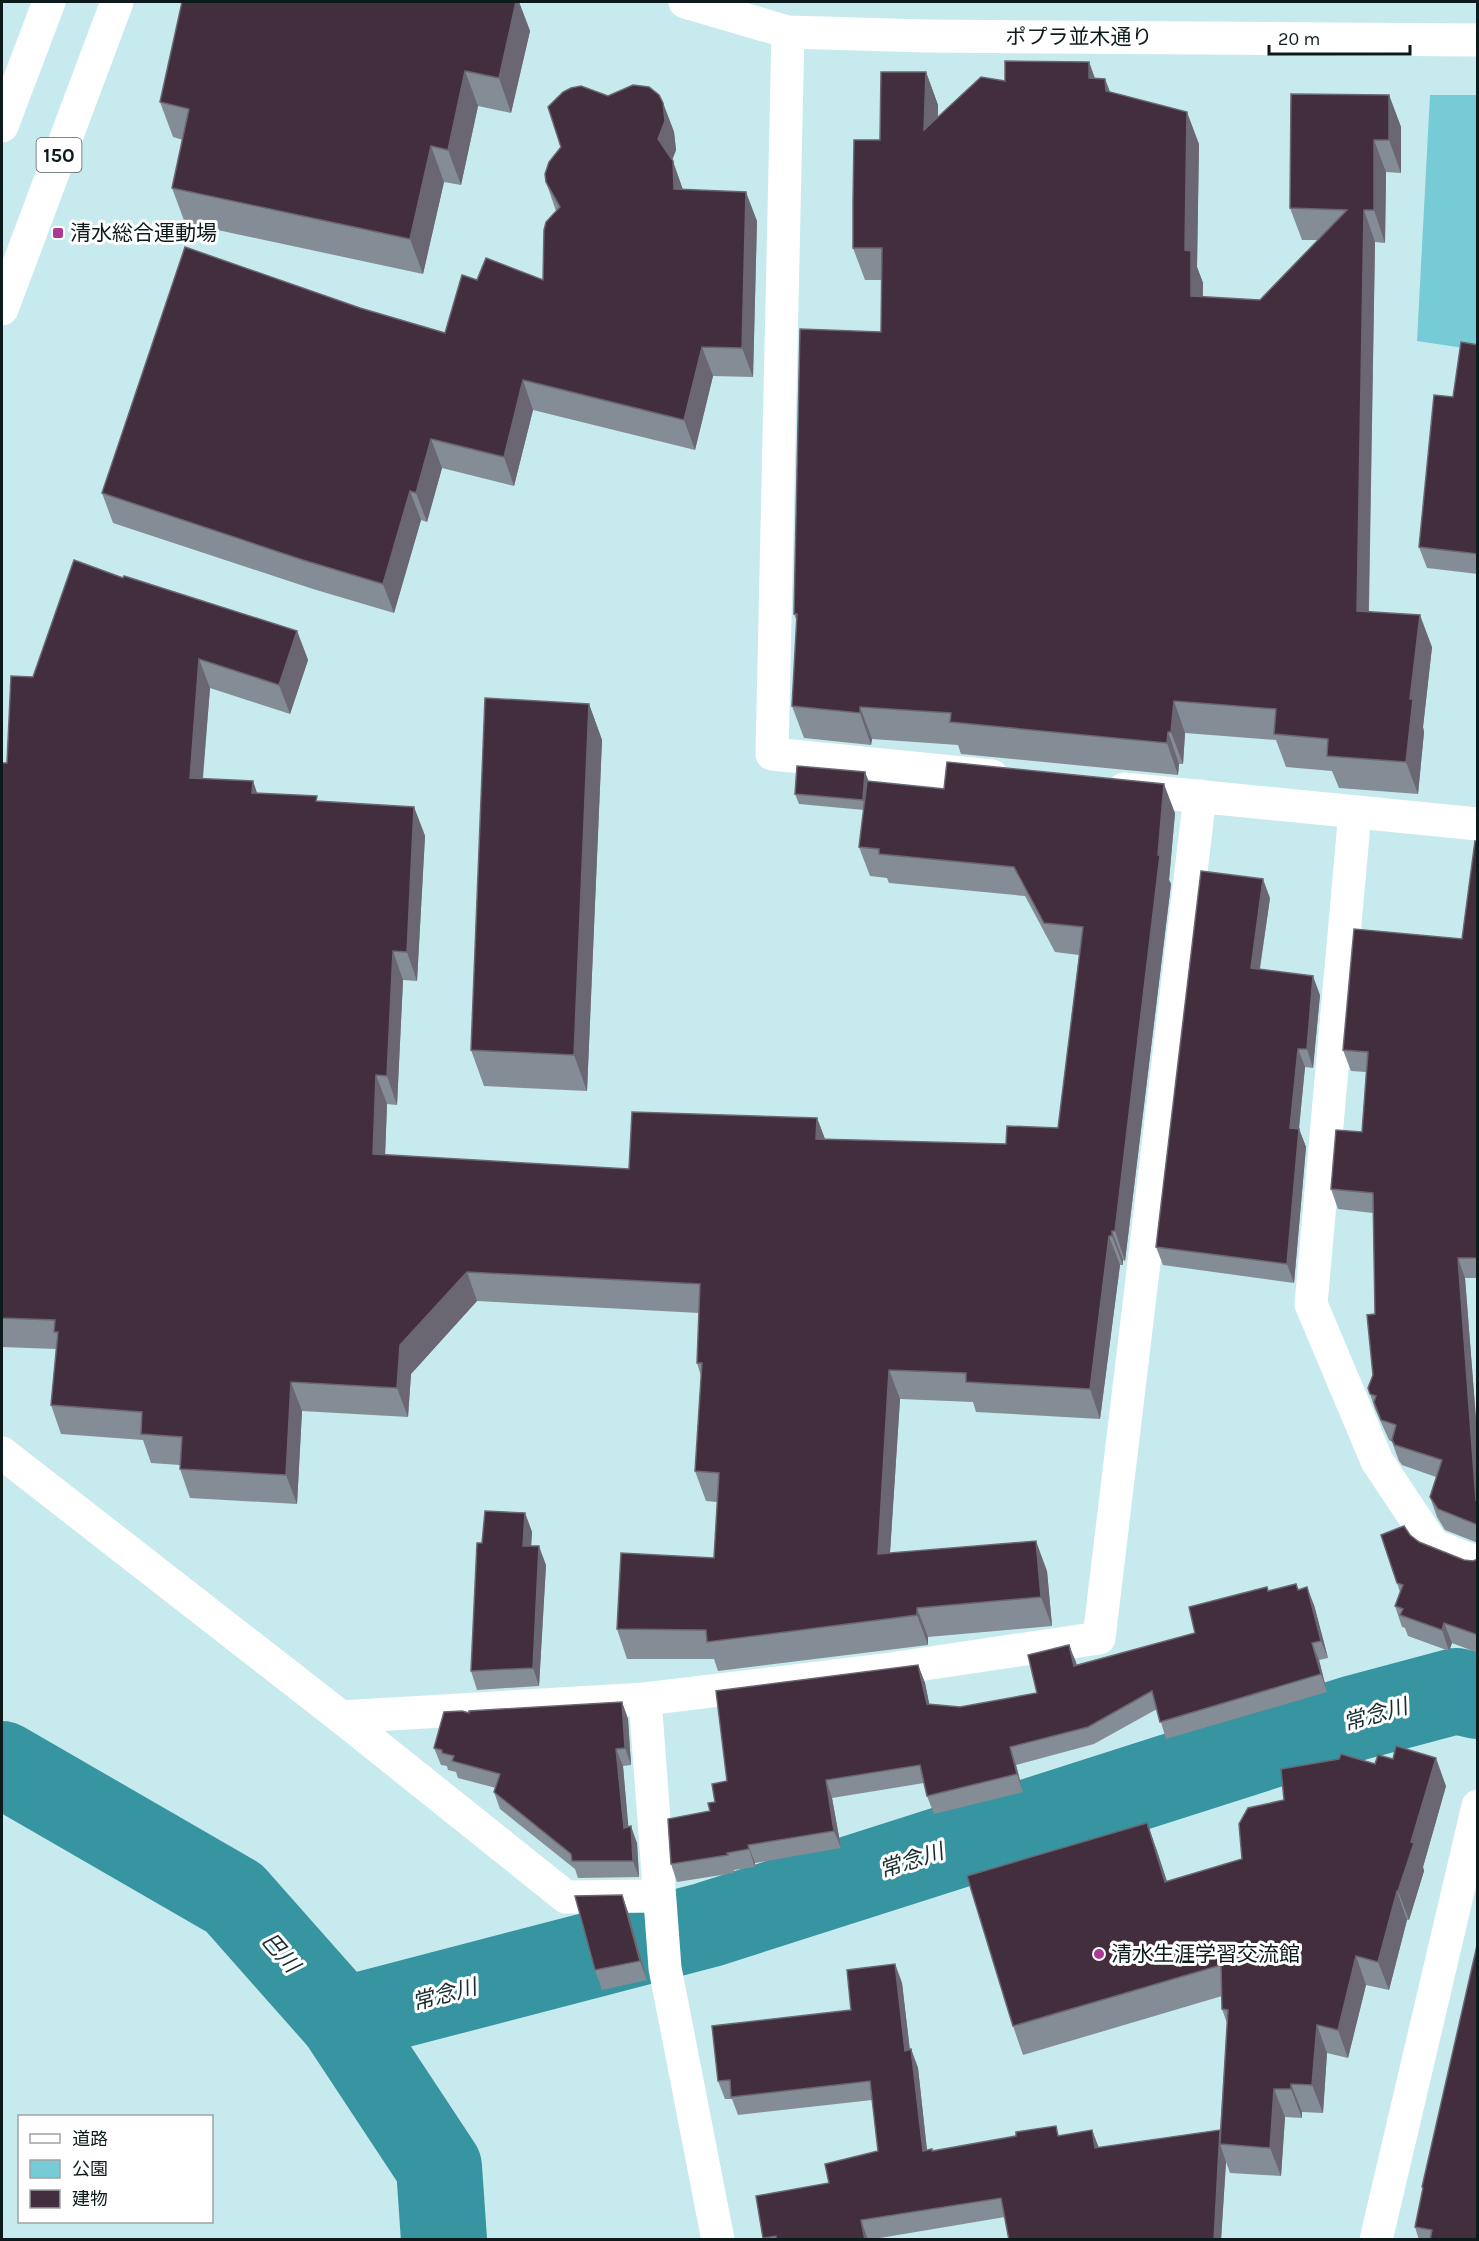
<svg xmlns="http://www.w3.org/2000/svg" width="1479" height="2241" font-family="Karla,'Noto Sans JP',sans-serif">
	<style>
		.green { fill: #76cbd6 }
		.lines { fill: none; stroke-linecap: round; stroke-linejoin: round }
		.river { stroke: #3695a0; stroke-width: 86 }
		.street { stroke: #fff; stroke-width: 33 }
		.secondary { stroke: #fff; stroke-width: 33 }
		.highway { stroke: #fff; stroke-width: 33 }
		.wall { fill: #848c96 }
		.shaded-wall { fill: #6a6672 }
		.building { fill: #422e3c; stroke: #6a6672; stroke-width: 1.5 }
		.poi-dot { fill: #ac3993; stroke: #fff; stroke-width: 2 }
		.labels { text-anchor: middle; stroke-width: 6; stroke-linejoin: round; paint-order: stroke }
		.shield { fill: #fff; stroke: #565f60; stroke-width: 1.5 }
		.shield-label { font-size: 20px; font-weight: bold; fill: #0d1a1c }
		.street-label { font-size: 21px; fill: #0d1a1c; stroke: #fff }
		.poi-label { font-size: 21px; fill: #0d1a1c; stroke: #fff; text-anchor: start }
		.water-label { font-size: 22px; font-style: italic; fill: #182d30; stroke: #fff }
	</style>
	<rect width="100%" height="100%" fill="#c7eaef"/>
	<!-- green -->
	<path class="green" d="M1430 95H1477V350L1417 341Z"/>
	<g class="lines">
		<!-- river -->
		<g class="river">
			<path d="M2 1764 234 1898 342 2020 439 2167 444 2240"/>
			<path d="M342 2020 707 1925 1355 1718 1456 1691 1478 1696"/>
		</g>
		<!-- street -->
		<g class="street">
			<path d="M788 32 772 754 992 776"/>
			<path d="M1124 789 1478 824"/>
			<path d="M1355 812 1311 1304 1377 1461 1433 1545 1478 1563"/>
			<path d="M2 1453 341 1717 566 1897 659 1896"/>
			<path d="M645 1699 665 1968 718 2240"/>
			<path d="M341 1717 645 1699 884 1670 1099 1638 1200 796"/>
		</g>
		<!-- secondary -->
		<g class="secondary">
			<path d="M685 2 788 32 926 36 1478 40"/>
			<path d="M1376 2240 1478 1806"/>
		</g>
		<!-- highway -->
		<g class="highway">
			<path d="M2 126 49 2"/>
			<path d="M2 309 117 2"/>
		</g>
	</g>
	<!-- wall -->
	<g class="wall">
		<path d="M182 2H519L530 31 511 113 478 106 461 185 444 182 423 274 185 223 172 188 183 140 173 137 160 102Z"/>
		<path d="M1089 62 1095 78 1105 79 1110 92 1199 144 1197 267 1203 283V297L1260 300 1318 240H1302L1290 208 1389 95 1401 127V173L1386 172 1385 243 1375 242 1369 612 1432 647 1423 727 1424 732 1418 794 1339 788 1332 771 1286 767 1276 740 1185 733 1183 764H1179L1178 775 961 754 958 745 872 739 871 745 804 738 792 706 797 622 794 614 881 332 882 280H865L853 248 880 140 926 72 938 105V118L1005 81Z"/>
		<path d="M608 96 663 103 674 132 676 150 672 160 683 190 757 221 753 377 713 376 695 450 533 410 514 486 442 468 427 522 421 520 394 613 313 589 113 523 102 493 360 308 445 333 477 280H543L556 211 546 182Z"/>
		<path d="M1478 345V574L1427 568 1419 547 1453 397Z"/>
		<path d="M123 578 297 631 308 660 290 714 210 688 203 779 253 781 257 794 319 801 414 807 425 836 417 981 403 980 397 1105 387 1104 385 1155 629 1169 817 1118 825 1139 1006 1144 1058 1128 1079 955 1055 952 1025 896 889 883 887 878 870 876 859 847 864 810 799 804 795 794 865 772 868 781 1175 813 1169 880 1171 884 1125 1261 1123 1260V1265H1120L1100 1419 976 1412 973 1402 900 1399 890 1553 1047 1571 1052 1626 928 1637V1645L718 1671 714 1659H627L617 1629 714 1558 717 1502 706 1501 695 1471 701 1376 697 1363 699 1313 477 1301 411 1374 408 1417 302 1411 297 1504 190 1498 180 1469V1465L151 1463 143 1440 61 1434 51 1405 56 1349 2 1347V763H7L33 677Z"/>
		<path d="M589 704 602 740 587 1091 484 1086 471 1050Z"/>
		<path d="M1478 842V1278H1465L1478 1445V1543L1445 1530 1437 1517 1430 1497 1436 1477 1402 1465 1399 1461 1392 1442 1389 1440 1375 1409 1368 1388 1373 1375 1375 1314 1373 1213 1338 1209 1331 1189 1362 1132 1366 1072 1351 1071 1343 1050 1462 939Z"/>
		<path d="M1270 898 1260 969 1320 995 1313 1068 1305 1067 1299 1129 1306 1147 1294 1283 1163 1265 1156 1247Z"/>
		<path d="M525 1513 532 1532 531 1546 546 1565 539 1686 477 1690 471 1671 482 1543Z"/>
		<path d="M1381 1535H1410L1419 1542 1464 1560 1473 1561 1478 1559V1653L1452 1643 1449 1651 1408 1636 1405 1628 1402 1627 1395 1606 1400 1592Z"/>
		<path d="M1298 1589 1314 1605 1328 1658 1319 1660 1327 1692 1166 1739 1157 1709 1094 1744 1016 1765 1023 1792 934 1814 927 1796 924 1783 832 1798 841 1848 755 1863V1867L734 1870V1873L677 1882 671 1864 710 1811 727 1781 918 1665 925 1683 929 1704 960 1707 1037 1693 1076 1665 1195 1633 1268 1591Z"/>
		<path d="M622 1702 628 1719 631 1765 623 1766 628 1827 637 1843 639 1877 578 1878 575 1869 500 1809 494 1792 496 1788 458 1778 456 1772 448 1770 447 1766 441 1765 434 1748 469 1713Z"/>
		<path d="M1446 1786 1423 1867 1424 1871 1409 1920H1407L1389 1990 1366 1985 1348 2058 1327 2053 1323 2113 1302 2112V2118L1285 2117 1281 2176 1230 2173 1226 2162 1221 2240H1009L1005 2217 868 2240H763L756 2196 829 2183 878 2151 872 2100 738 2115 732 2099H725L718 2081 851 2010 895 1964 902 1983 910 2050 911 2049 918 2068 927 2150 933 2151 1060 2136 1092 2130 1098 2148 1220 2130 1227 2023 1222 2009V1996L1023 2055 1013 2026 1147 1823 1157 1851 1167 1881 1242 1859Z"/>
		<path d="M622 1895 629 1915 647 1980 602 1990 595 1970Z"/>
		<path d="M1478 1941V2240H1419L1415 2227 1423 2191 1422 2187Z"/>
	</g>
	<!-- shaded-wall -->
	<g class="shaded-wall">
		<path d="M516 2H519L530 31 511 113 499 78Z"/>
		<path d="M1089 62 1100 94 1089 78Z"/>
		<path d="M465 71 478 106 461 185 448 150Z"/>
		<path d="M926 72 938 105 936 162 924 130Z"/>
		<path d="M1105 79 1117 111 1106 91Z"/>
		<path d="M1389 95 1401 127V173L1389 140Z"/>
		<path d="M663 103 674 132 676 150 669 168 658 139Z"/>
		<path d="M1187 112 1199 144 1197 267 1203 283 1202 328 1191 296 1185 250Z"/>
		<path d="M1374 140 1386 172 1385 243 1374 210Z"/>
		<path d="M431 146 444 182 423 274 410 239Z"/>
		<path d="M673 161 683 190 674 189Z"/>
		<path d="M746 192 757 221 753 377 742 348Z"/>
		<path d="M1364 210 1375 242 1368 643 1357 611Z"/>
		<path d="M702 347 713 376 695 450 684 420Z"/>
		<path d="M523 380 533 410 514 486 504 457Z"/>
		<path d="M431 439 442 468 427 522 416 493Z"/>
		<path d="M410 491 421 520 394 613 383 584Z"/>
		<path d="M1420 615 1432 647 1423 727 1424 732 1418 794 1406 762 1410 699Z"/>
		<path d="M297 631 308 660 290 714 279 685Z"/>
		<path d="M199 659 210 688 200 808 190 778Z"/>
		<path d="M1174 701 1185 733 1183 764 1171 732Z"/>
		<path d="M589 704 602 740 587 1091 574 1055Z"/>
		<path d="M860 707 872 739 871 745 860 713Z"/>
		<path d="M1168 732 1179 764 1178 775 1167 743Z"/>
		<path d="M865 772 869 782 867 810 863 800Z"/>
		<path d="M253 781 263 810 252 793Z"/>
		<path d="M1164 784 1175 813 1169 880 1171 884 1125 1261 1115 1231 1158 855Z"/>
		<path d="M414 807 425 836 417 981 407 952Z"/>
		<path d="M1263 879 1270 898 1257 986 1251 968Z"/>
		<path d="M393 951 403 980 397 1105 387 1076Z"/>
		<path d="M1313 976 1320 995 1313 1068 1307 1049Z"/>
		<path d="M1298 1049 1305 1067 1297 1147 1290 1128Z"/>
		<path d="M376 1075 387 1104 384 1184 373 1154Z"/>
		<path d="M817 1118 828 1147 816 1139Z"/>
		<path d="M1299 1129 1306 1147 1294 1283 1287 1264Z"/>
		<path d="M1112 1231 1123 1260V1265L1112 1236Z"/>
		<path d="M1109 1236 1120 1265 1100 1419 1090 1389Z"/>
		<path d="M1458 1258 1465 1278 1478 1445V1506L1476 1501Z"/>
		<path d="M467 1272 477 1301 411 1374 408 1417 397 1388 400 1345Z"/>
		<path d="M889 1370 900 1399 888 1583 878 1554Z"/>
		<path d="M291 1382 302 1411 297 1504 286 1475Z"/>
		<path d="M525 1513 532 1532 530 1564 523 1546Z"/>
		<path d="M1036 1541 1047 1571 1052 1626 1041 1597Z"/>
		<path d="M539 1546 546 1565 539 1686 533 1668Z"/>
		<path d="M1307 1587 1314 1605 1328 1658 1321 1641Z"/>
		<path d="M917 1608 928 1637V1645L917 1615Z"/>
		<path d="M1444 1623 1452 1643 1449 1651 1442 1630Z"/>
		<path d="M1312 1643 1319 1660 1327 1692 1321 1674Z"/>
		<path d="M1069 1645 1076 1662 1081 1683 1074 1666Z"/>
		<path d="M918 1665 925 1683 933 1722 927 1704Z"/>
		<path d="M622 1702 628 1719 631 1765 625 1748Z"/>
		<path d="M1010 1747 1016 1765 1023 1792 1017 1774Z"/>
		<path d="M616 1749 623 1766 630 1844 624 1828Z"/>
		<path d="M1436 1758 1446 1786 1423 1867 1424 1871 1409 1920 1398 1891 1411 1842Z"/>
		<path d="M826 1780 832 1798 841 1848 834 1831Z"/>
		<path d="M1147 1823 1157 1851 1176 1910 1165 1882Z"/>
		<path d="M631 1826 637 1843 639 1877 633 1861Z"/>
		<path d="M748 1845 755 1863V1867L749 1849Z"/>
		<path d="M1397 1891 1407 1920 1389 1990 1378 1962Z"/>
		<path d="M622 1895 629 1915 647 1980 640 1961Z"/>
		<path d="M1356 1956 1366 1985 1348 2058 1338 2030Z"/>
		<path d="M895 1964 902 1983 912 2069 905 2051Z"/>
		<path d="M1317 2025 1327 2053 1323 2113 1312 2085Z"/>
		<path d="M911 2049 918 2068 929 2169 923 2151Z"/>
		<path d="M1291 2084 1302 2112V2118L1291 2089Z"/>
		<path d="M1274 2089 1285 2117 1281 2176 1270 2148Z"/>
		<path d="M1092 2130 1099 2148H1095Z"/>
		<path d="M1220 2144 1226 2162 1221 2240H1214Z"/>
		<path d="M861 2220 868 2240H865Z"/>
	</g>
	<!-- building -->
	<g class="building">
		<path d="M182 2H516L499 78 465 71 448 150 431 146 410 239 172 188 189 109 160 102Z"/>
		<path d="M1005 61 1089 62V78L1105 79 1106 91 1187 112 1185 250 1191 251V296L1260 300 1347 210 1290 208 1291 94 1389 95V140H1374V210H1364L1357 611 1420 615 1410 699H1413L1406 762 1327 756 1328 739 1274 734 1276 709 1174 701 1171 732H1168L1167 743 950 722 951 713 860 707V713L792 706 797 614H794L800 329 881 332 882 248H853V203L854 140H880L881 72H926L924 130 981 77 1005 81Z"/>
		<path d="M633 85 649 87 659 95 663 103 665 121 658 139 673 161 674 189 746 192 742 348 702 347 684 420 523 380 504 457 431 439 416 493 410 491 383 584 303 560 102 493 185 247 360 308 445 333 462 275 477 280 486 258 543 280 544 230 546 222 560 207 546 182 545 174 549 162 561 147 548 107 563 92 571 88 581 86 608 96Z"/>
		<path d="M1461 342 1478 345V554L1419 547 1434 395 1453 397Z"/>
		<path d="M74 560 123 578 124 576 297 631 279 685 199 659 190 778 253 781 252 793 317 796 316 801 414 807 407 952 393 951 387 1076 376 1075 373 1154 629 1169 632 1112 817 1118 816 1139 1006 1144 1007 1126 1058 1128 1083 927 1044 923 1014 867 879 854V849L859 847 867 781 944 789 947 762 1164 784 1158 855H1160L1115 1231H1112V1236H1109L1090 1389 966 1382V1373L889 1370 878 1554 1036 1541 1041 1597 917 1608V1615L707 1642 706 1630 617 1629 621 1553 714 1558 719 1473 695 1471 702 1363H697L700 1284 467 1272 400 1345 397 1388 291 1382 286 1475 180 1469 182 1437 141 1434 142 1412 51 1405 58 1332H54L55 1320 2 1318V763H7L11 676 33 677Z"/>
		<path d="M485 698 589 704 574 1055 471 1050Z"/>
		<path d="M797 766 865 772 863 800 795 794Z"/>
		<path d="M1475 841 1478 842V1258H1458L1476 1501 1478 1496V1525L1438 1509 1430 1497 1442 1460 1395 1445 1392 1440 1396 1425 1381 1420 1374 1402 1376 1396 1370 1394 1368 1388 1373 1375 1367 1315 1375 1314 1373 1193 1331 1189 1336 1130 1362 1132 1368 1052 1343 1050 1354 929 1462 939Z"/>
		<path d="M1201 871 1263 879 1251 968 1313 976 1307 1049H1298L1290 1128 1299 1129 1287 1264 1156 1247Z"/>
		<path d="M485 1511 525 1513 523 1546H539L533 1668 471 1671 477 1543H482Z"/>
		<path d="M1404 1526 1410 1535 1419 1542 1464 1560 1473 1561 1478 1559V1635L1444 1623 1442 1630 1400 1615 1403 1609 1395 1606 1403 1585 1397 1583 1381 1535Z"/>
		<path d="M1296 1584 1298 1590 1307 1587 1321 1641 1312 1643 1321 1674 1160 1722 1152 1691 1088 1727 1010 1747 1017 1774 927 1796 920 1765 826 1780 834 1831 748 1845 749 1849 727 1853 728 1855 671 1864 668 1819 710 1811 708 1803 715 1802 712 1784 727 1781 716 1691 918 1665 927 1704 960 1707 1037 1693 1028 1655 1069 1645 1074 1666 1195 1633 1189 1607 1267 1587 1268 1591Z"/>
		<path d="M622 1702 625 1748 616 1749 624 1828 631 1826 633 1861H572L571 1854 494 1792 500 1774 452 1761 454 1756 442 1753V1750L434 1748 444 1712 462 1711 469 1713V1711Z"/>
		<path d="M1396 1746 1436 1758 1411 1842 1414 1843 1398 1891H1397L1378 1962 1356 1956 1338 2030 1317 2025 1312 2085 1291 2084V2089H1274L1270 2148 1220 2144 1228 2010 1222 2009 1221 1965 1013 2026 967 1876 1147 1823 1165 1882 1242 1859 1239 1824 1248 1808 1284 1800 1281 1769 1339 1759 1341 1754 1375 1764 1378 1755 1393 1759Z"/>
		<path d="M622 1895 640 1961 595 1970 575 1896Z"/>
		<path d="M1478 1941V2240H1430L1432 2230 1415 2227 1423 2188 1422 2187Z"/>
		<path d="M895 1964 905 2051 911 2049 923 2151 932 2149V2151L1016 2136V2132L1056 2126 1058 2136 1092 2130 1095 2148 1220 2130 1214 2240H1009L1001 2198 861 2220 865 2240H776V2236L763 2238 756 2196 829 2183 825 2164 878 2151 870 2081 731 2097 730 2080 718 2081 712 2026 851 2010 847 1970Z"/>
	</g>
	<!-- markers -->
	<g class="poi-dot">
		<rect x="52" y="227" width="12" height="12" rx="3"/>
		<circle cx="1099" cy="1954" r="6"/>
	</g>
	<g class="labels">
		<!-- shield labels -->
		<rect class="shield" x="36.5" y="138" width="45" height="34" rx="4.5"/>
		<g class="shield-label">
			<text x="59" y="162">150</text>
		</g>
		<!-- street labels -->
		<g class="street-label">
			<text x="1079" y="44">ポプラ並木通り</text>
		</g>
		<!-- poi labels -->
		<g class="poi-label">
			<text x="70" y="240">清水総合運動場</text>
			<text x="1111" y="1961">清水生涯学習交流館</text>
		</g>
		<!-- water labels -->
		<g class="water-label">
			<text transform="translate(1375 1714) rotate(-16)" y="8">常念川</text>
			<text transform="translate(911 1860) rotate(-18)" y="8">常念川</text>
			<text transform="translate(281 1952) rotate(49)" y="8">巴川</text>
			<text transform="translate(444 1994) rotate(-15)" y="8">常念川</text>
		</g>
	</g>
	<!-- border -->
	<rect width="1479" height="2241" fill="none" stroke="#0d1a1c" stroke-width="6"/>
	<!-- legend -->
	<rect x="18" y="2115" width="195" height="108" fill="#ffffff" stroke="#9ea3a4" stroke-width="1.5"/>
	<rect x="30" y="2134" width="30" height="9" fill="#ffffff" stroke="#9ea3a4" stroke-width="1.5"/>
	<text x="72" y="2145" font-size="18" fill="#0d1a1c">道路</text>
	<rect x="30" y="2160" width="30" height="18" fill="#76cbd6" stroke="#9ea3a4" stroke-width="1.5"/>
	<text x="72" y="2175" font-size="18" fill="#0d1a1c">公園</text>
	<rect x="30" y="2190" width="30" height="18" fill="#422e3c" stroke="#9ea3a4" stroke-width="1.5"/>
	<text x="72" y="2205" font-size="18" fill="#0d1a1c">建物</text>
	<!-- scale -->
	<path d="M1269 45v9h141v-9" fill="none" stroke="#0d1a1c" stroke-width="3"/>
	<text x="1278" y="45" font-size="18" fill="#0d1a1c" stroke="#ffffff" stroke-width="4.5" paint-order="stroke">20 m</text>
</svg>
